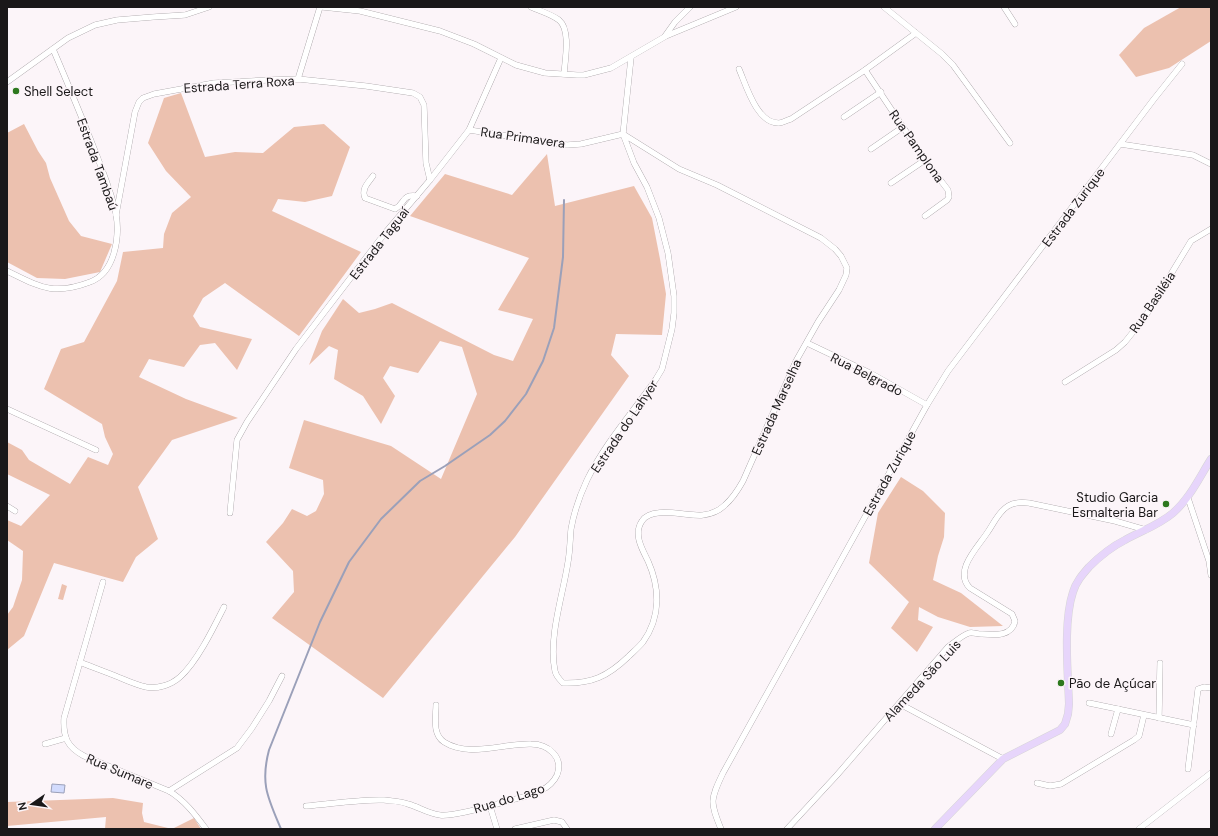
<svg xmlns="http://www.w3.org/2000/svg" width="1218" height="836" font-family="'DM Sans',sans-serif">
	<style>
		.green { fill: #ecc1af }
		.water { fill: #d2dbfd; stroke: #9ba0b9 }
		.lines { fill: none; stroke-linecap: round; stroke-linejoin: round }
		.stream { stroke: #9ba0b9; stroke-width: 2 }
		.minor-casing { stroke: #969094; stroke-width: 6 }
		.major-casing { stroke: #d6d5d6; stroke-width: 8 }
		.minor { stroke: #fff; stroke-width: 5.5 }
		.major { stroke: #e7d5fb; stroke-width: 7 }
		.poi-dot { fill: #2d781e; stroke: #fcf5f9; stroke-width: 1.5 }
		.labels { text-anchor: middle; stroke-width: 3; stroke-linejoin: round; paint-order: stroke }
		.street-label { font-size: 13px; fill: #1a1819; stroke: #fcf5f9 }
		.poi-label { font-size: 13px; fill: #1a1819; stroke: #fcf5f9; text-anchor: start }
	</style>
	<rect width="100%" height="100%" fill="#fcf5f9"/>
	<!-- green -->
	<g class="green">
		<path d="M1181 7H1211V41L1169 68 1136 77 1119 55 1144 28Z"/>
		<path d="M181 93 205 157 235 152 263 153 294 127 324 124 350 147 332 196 305 202 278 199 272 211 361 252 299 336 225 283 203 298 193 316 200 327 252 339 237 370 215 343 200 345 184 367 149 359 139 377 186 399 238 418 172 440 138 487 158 539 136 557 123 582 54 563 24 636 7 650V615L13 607 22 580 23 551 7 540V520L21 526 50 495 7 474V442L22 450 29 460 70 484 88 457 108 465 113 454 105 437 102 424 44 389 61 349 84 342 117 281 123 252 163 248 164 234 172 213 191 197 166 171 148 143 164 98Z"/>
		<path d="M24 124 38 151 46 163 50 178 69 221 81 236 112 244 100 272 65 279 37 278 7 262V133Z"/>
		<path d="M547 154 555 206 634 186 652 218 660 259 666 294 662 335 616 334 611 355 629 376 515 537 383 698 272 618 294 592 293 571 266 542 283 523 292 509 307 516 316 511 324 494 323 480 289 468 304 420 391 446 441 479 477 394 462 347 440 341 418 373 390 366 383 378 395 396 381 424 363 396 334 379 338 350 329 346 309 365 322 331 343 299 359 313 375 309 392 303 494 355 513 361 533 319 498 310 529 258 410 216 445 174 512 195Z"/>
		<path d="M901 477 923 491 945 513 944 537 938 556 933 580 961 593 1003 626 970 627 938 617 919 607 918 620 933 627 917 652 891 628 909 602 869 563 878 513Z"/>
		<path d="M62 584 67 586 63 600 58 599Z"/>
		<path d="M113 798 143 803 142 813 144 822 172 829 194 818 201 829H105L106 817 7 826V802Z"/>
	</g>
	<!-- water -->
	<path class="water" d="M52 784 65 785 64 793 51 792Z"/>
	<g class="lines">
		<!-- stream -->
		<path class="stream" d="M281 829C268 798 260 784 269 750L320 622 349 562 381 519 420 481 445 466 490 435 505 421 526 394 543 361 554 328 563 257 564 200"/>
		<!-- minor casing -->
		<g class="minor-casing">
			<g id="minor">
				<path d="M322 7 360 11 440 31 474 44 516 65 545 73 577 75H584L611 68 666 36 736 7"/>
				<path d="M531 7C540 11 551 14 559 20 571 30 565 60 564 74"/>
				<path d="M884 7 942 54 953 65 1010 143"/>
				<path d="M1004 7 1015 24"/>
				<path d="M665 36 675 22 690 7"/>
				<path d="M739 69C746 85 757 124 779 123 783 123 787 120 791 119L865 70 916 33"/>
				<path d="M865 70 925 160 948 190 949 197 947 200 925 216"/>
				<path d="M298 79 320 7"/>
				<path d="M7 82 68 38 95 25 117 20 153 17 185 15 209 7"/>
				<path d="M844 117 881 92"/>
				<path d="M469 130 567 145 581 144 623 134 679 169 717 185 821 238 835 249 841 256 847 268 846 275 839 290 818 322 796 361 743 481C738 490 733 498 725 505 720 510 711 514 703 515 688 517 652 505 642 521 633 534 642 549 648 561 660 588 661 617 643 642 639 647 633 652 628 657 608 676 592 684 563 683 559 679 556 676 555 671 548 638 563 595 568 562 570 551 570 540 571 529 574 512 580 495 587 480 605 443 633 412 656 379L662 369 672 329 674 313V296L668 253 659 218 647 187 634 163 623 134 631 58"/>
				<path d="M1120 144 1193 155 1211 164"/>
				<path d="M871 149 903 127"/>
				<path d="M373 176C368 183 361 189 365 198L395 209C406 203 401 194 417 196"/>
				<path d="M891 183 925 160"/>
				<path d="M116 215 135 112 139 102 143 98 154 94 214 83 268 80 298 79 366 86 413 93 420 97 424 105 426 163 430 180"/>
				<path d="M7 271C40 287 53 296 90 282 115 273 120 237 116 214 112 194 104 175 97 156 83 120 68 84 53 49"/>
				<path d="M807 343 872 374 927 405"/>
				<path d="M1065 382 1116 350 1125 342 1145 317 1191 241 1211 229"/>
				<path d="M7 409 96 450"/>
				<path d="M1188 498 1209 561 1211 575"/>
				<path d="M7 506 15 511"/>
				<path d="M230 513 237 440 247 422 296 349 385 233 430 180 469 130 501 58"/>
				<path d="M103 582 64 718C63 737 67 747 84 756L169 791C184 800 195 814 206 829"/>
				<path d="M80 662C94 668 109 673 123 679 130 682 138 685 146 687 158 689 171 685 180 677 197 662 214 627 224 607"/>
				<path d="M1089 703 1194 725"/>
				<path d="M900 704 1003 759"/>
				<path d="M1159 718 1160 663"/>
				<path d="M1111 734 1118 709"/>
				<path d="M45 744 66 738"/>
				<path d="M1188 769 1198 689 1204 687 1211 688"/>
				<path d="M1037 783 1050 786 1061 784 1134 740 1139 736 1144 715"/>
				<path d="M169 791 237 748 252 728 269 701 282 676"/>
				<path d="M306 806C331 804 359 799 384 800 392 801 401 801 408 804 419 807 429 814 440 815 454 817 493 805 508 801 525 796 549 793 557 775 564 757 548 744 531 744 504 743 469 758 444 742 432 734 436 717 436 705"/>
				<path d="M490 806 497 829"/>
				<path d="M515 829 554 820 562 822 567 829"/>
				<path d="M721 829C710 802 710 800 723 773L927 405 948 371 1154 99 1182 64"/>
				<path d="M787 829 837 775 948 647C955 642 961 636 969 633 973 632 977 634 981 634 994 635 1012 637 1015 621L1012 614 970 588C953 571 978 547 987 533 993 525 998 512 1008 506 1014 502 1022 502 1029 503L1115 521 1146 530"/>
				<path d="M1139 829 1211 773"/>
			</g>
		</g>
		<!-- major casing -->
		<g class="major-casing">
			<path id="major" d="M935 829 1003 759 1060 730 1065 724 1068 714 1069 704C1068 673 1063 622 1073 592 1076 582 1082 575 1089 567 1100 556 1111 547 1125 540 1141 531 1159 525 1173 513 1190 498 1199 478 1211 459"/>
		</g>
		<!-- minor -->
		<use href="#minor" class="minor"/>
		<!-- major -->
		<use href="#major" class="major"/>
	</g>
	<!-- markers -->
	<g class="poi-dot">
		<circle cx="16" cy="91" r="4"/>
		<circle cx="1166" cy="504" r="4"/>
		<circle cx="1061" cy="683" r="4"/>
	</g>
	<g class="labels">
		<!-- street labels -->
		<g class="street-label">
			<text transform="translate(239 84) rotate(-4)" y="5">Estrada Terra Roxa</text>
			<text transform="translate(523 137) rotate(8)" y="5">Rua Primavera</text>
			<text transform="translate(917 146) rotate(55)" y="5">Rua Pamplona</text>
			<text transform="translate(98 164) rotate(70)" y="5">Estrada Tambaú</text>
			<text transform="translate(1073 207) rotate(-53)" y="5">Estrada Zurique</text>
			<text transform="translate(379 243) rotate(-52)" y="5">Estrada Taguaí</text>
			<text transform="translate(1152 302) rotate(-56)" y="5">Rua Basiléia</text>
			<text transform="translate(867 374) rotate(27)" y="5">Rua Belgrado</text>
			<text transform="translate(776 407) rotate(-66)" y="5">Estrada Marselha</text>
			<text transform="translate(624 426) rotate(-56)" y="5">Estrada do Lahyer</text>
			<text transform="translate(889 473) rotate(-61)" y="5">Estrada Zurique</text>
			<text transform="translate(922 680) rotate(-47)" y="5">Alameda São Luis</text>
			<text transform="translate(120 771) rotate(23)" y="5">Rua Sumare</text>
			<text transform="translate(509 798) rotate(-17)" y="5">Rua do Lago</text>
		</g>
		<!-- poi labels -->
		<g class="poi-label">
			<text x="24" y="96">Shell Select</text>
			<text x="1158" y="502" text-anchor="end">Studio Garcia<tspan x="1158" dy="15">Esmalteria Bar</tspan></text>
			<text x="1069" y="688">Pão de Açúcar</text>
		</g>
	</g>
	<!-- border -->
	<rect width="1218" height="836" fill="none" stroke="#1a1819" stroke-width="16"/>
	<!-- north arrow -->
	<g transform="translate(32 804) rotate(257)" stroke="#fcf5f9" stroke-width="3" paint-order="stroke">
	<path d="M0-3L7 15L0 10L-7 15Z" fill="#1a1819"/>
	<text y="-6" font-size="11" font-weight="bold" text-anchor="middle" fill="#1a1819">N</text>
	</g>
</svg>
